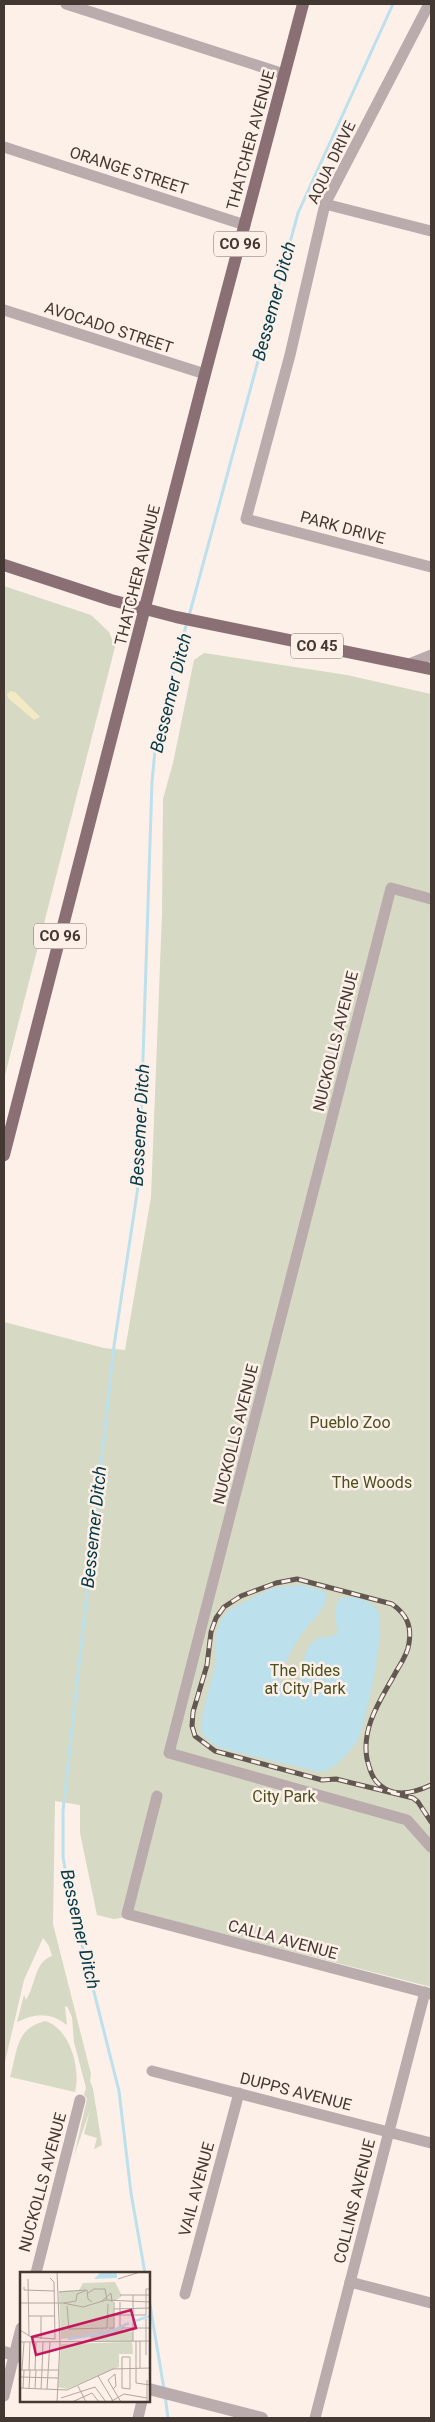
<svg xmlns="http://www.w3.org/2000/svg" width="435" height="2422" font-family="Roboto,sans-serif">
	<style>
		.green { fill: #d6d9c3 }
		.sand { fill: #f3e9c3 }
		.water { fill: #bce0ec }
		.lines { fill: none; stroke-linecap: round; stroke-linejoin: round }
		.stream { stroke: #bce0ec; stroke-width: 3 }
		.minor { stroke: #baabad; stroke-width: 11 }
		.tertiary { stroke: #baabad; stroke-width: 12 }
		.primary { stroke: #8a6f74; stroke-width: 12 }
		.rail-casing { stroke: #635751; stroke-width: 5 }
		.rail { stroke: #fcf0e9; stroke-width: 3; stroke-dasharray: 9; stroke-linecap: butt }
		.labels { text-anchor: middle; stroke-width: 5; stroke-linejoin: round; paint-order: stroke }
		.shield { fill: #fcf0e9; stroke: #7b6f69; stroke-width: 1 }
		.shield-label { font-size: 15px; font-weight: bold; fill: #443832 }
		.street-label { font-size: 16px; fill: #443832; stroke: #fcf0e9 }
		.park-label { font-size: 16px; fill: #4b501f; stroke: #fcf0e9 }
		.water-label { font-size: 18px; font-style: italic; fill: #043a48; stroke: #fcf0e9 }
		.inset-river { fill: none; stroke: #bce0ec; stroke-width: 2.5 }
		.inset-road { fill: none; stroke: #b2a6a0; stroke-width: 1 }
		.view { fill: #c2185b; fill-opacity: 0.15; stroke: #c2185b; stroke-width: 2.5 }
		.inset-edge { fill: none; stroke: #443832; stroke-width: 2.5 }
	</style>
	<rect width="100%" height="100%" fill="#fcf0e9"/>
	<!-- green -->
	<g class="green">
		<path d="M4 586 91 615 109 632 115 647 4 1079Z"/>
		<path d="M204 653 347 675 431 694V1987L146 1914 114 1919 97 1915 80 1833V1805L55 1801 53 1924 91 2074 90 2081 93 2089 102 2145 94 2149 97 2138 84 2134 90 2110 74 2156 87 2099 84 2095 86 2088 74 2042 72 2017 67 2006 65 2007 67 2025C50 2012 35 2013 17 2022L24 1995 26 2000C36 1985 34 1962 52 1956L49 1946 43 1938 24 1980 4 2066V1322L104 1348 125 1350 151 1197 162 914 163 799 173 763 194 660Z"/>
		<path d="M45 2021C70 2028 81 2069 75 2092L10 2077C18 2050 15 2029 45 2021Z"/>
	</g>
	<!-- sand -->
	<path class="sand" d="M10 691 15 692 40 717 34 720 9 699 7 695Z"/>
	<!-- water -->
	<path class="water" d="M301 1585 322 1590 327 1595C326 1610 310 1622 302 1634 292 1648 284 1664 279 1680L282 1685 297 1687C305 1673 300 1651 315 1640 323 1635 330 1639 337 1633 337 1618 332 1614 339 1599 352 1595 374 1599 379 1614 385 1631 366 1725 357 1741 350 1752 334 1771 320 1772L220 1748 209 1741 202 1733 201 1721 216 1661 215 1638 221 1620 229 1610 272 1588Z"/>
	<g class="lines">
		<!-- stream -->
		<g class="stream">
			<path d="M189 616 298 213 393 4"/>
			<path d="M145 2273 131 2193 119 2091 70 1897 63 1857V1811L114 1346 139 1180 152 782 156 740 187 622"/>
			<path d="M149 2299 164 2389"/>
			<path d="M165 2395 168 2418"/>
		</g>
		<!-- minor -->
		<g class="minor">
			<path d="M66 4 284 74"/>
			<path d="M429 4 325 204 290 355 246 519 431 567"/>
			<path d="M4 147 245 225"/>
			<path d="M325 204 431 231"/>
			<path d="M4 310 205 374"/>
			<path d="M409 664 431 655"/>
			<path d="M431 899 391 888 169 1753 407 1820 431 1847"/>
			<path d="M157 1796 127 1914 431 1994"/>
			<path d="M152 2071 431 2143"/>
			<path d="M36 2273 80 2100"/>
			<path d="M350 2282 431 2303"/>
			<path d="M185 2294 239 2093"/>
			<path d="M4 2396 21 2328"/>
			<path d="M138 2418 142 2401"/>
			<path d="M315 2418 425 1992"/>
		</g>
		<!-- tertiary -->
		<g class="tertiary">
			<path d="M4 2352 21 2357"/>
			<path d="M149 2389 262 2418"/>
		</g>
		<!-- primary -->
		<g class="primary">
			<path d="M4 565 111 600 176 617 431 669"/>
			<path d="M4 1155 205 374 303 4"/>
		</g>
		<!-- rail casing -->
		<g class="rail-casing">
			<path id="rail" d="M431 1785C416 1792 395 1798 381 1786 372 1779 370 1770 367 1759 361 1726 382 1698 397 1670 402 1662 408 1653 409 1643 412 1625 406 1614 392 1604L297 1579 276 1583 241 1596 224 1607 216 1618 211 1632 207 1665 193 1712 192 1726 195 1736 215 1751 322 1780 336 1779 413 1798 418 1802 431 1822"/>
		</g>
		<!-- rail -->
		<use href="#rail" class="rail"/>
	</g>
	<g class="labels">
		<!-- shield labels -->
		<g class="shield">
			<rect x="214" y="231.5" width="52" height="25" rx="4"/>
			<rect x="291" y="633.5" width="52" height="25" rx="4"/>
			<rect x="34" y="923.5" width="52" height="25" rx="4"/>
		</g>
		<g class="shield-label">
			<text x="240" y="249">CO 96</text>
			<text x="317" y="651">CO 45</text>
			<text x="60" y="941">CO 96</text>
		</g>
		<!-- street labels -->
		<g class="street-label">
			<text transform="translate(250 140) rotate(-75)" y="6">THATCHER AVENUE</text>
			<text transform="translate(331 162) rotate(-64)" y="6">AQUA DRIVE</text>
			<text transform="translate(129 170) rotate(18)" y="6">ORANGE STREET</text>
			<text transform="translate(109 327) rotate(18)" y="6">AVOCADO STREET</text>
			<text transform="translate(343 527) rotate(15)" y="6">PARK DRIVE</text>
			<text transform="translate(137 575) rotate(-76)" y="6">THATCHER AVENUE</text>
			<text transform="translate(335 1041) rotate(-76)" y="6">NUCKOLLS AVENUE</text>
			<text transform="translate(235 1434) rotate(-76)" y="6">NUCKOLLS AVENUE</text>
			<text transform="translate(283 1939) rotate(15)" y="6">CALLA AVENUE</text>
			<text transform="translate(296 2091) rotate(14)" y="6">DUPPS AVENUE</text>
			<text transform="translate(42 2182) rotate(-75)" y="6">NUCKOLLS AVENUE</text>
			<text transform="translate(196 2189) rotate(-75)" y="6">VAIL AVENUE</text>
			<text transform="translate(354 2201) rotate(-76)" y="6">COLLINS AVENUE</text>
		</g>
		<!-- park labels -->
		<g class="park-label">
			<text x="350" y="1428">Pueblo Zoo</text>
			<text x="372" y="1488">The Woods</text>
			<text x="305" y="1676">The Rides<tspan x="305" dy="18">at City Park</tspan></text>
			<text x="284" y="1802">City Park</text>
		</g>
		<!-- water labels -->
		<g class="water-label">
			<text transform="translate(274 301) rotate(-75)" y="6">Bessemer Ditch</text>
			<text transform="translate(171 693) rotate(-76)" y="6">Bessemer Ditch</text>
			<text transform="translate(140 1125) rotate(-87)" y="6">Bessemer Ditch</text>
			<text transform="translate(94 1527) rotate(-84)" y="6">Bessemer Ditch</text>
			<text transform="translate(80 1929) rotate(77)" y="6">Bessemer Ditch</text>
		</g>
	</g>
	<!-- overview -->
	<g transform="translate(20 2272)">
		<rect width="130" height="130" fill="#fcf0e9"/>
		<path d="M95 10 102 24 93 30 94 58 90 60 104 55 102 60H113V69H71L70 63 41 67 39 19 59 18 63 11ZM112 70 113 82H99V95L47 117 38 115 41 72Z" fill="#d6d9c3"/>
		<path d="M81 0H97V6L74 7Z" fill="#bce0ec"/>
		<path class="inset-river" d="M115 49 130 44M48 67 90 60 109 51"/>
		<path class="inset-road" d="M37 0 40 71 37 130M8 7 9 64M98 7 120 0M4 15V18L35 19M39 20 66 18M68 21 74 17H85L87 28M100 23H130M113 23V69M81 30 91 21 92 30M100 30V54M0 31H43L63 35 86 28 130 30M44 31 56 29 57 22 67 18 68 27 72 30M47 34 49 57 87 56 88 32M94 37 130 36M94 43H126V17H130M8 44H35M21 44V67M126 47V83M89 56H94V30M102 56H130M0 58 11 65 35 67 34 10 30 6M116 69V96M120 69V96M0 70 130 69M102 85H110V117L102 116ZM116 96V111L130 113M0 98H38M2 98 4 70M9 98 10 70M15 98 16 70M22 98 23 70M95 102 88 108 101 130M78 104 93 129M0 105 38 106M127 108V130M58 114 66 130M0 116 47 118 93 97 130 96M3 116 4 98M9 117 10 98M15 117 16 98M21 117 22 98M27 117 30 70M93 117 96 114 95 102M41 126 75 115 86 130M52 130 72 121 79 130M90 130 104 122 127 126"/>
		<path class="view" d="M111 38 116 56 16 83 12 65Z"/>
		<rect width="130" height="130" class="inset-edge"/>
	</g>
	<!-- border -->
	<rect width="435" height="2422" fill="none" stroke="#443832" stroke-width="10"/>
</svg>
